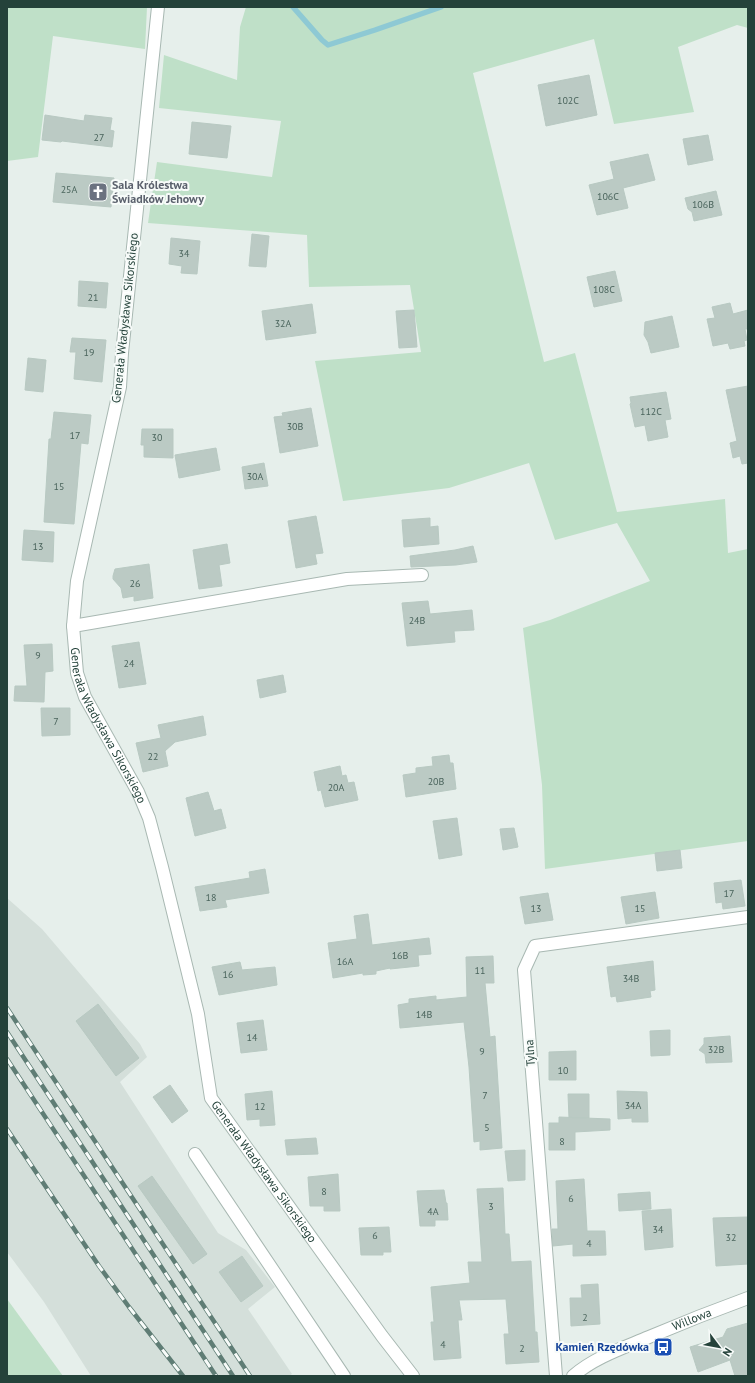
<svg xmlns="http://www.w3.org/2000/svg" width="755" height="1383" font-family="'PT Sans',sans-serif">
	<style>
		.built { fill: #d4dfda }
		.green { fill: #bfe0c8 }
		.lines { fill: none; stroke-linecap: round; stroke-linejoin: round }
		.stream { stroke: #8ec9d4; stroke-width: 5.5 }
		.building { fill: #bbcac4; stroke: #b8c9c2 }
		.minor-casing { stroke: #a8b8b2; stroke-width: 14 }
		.tertiary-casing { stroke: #a8b8b2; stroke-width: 14 }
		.minor { stroke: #fff; stroke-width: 12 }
		.tertiary { stroke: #fff; stroke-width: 12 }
		.rail-casing { stroke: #5f7d75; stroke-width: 4.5 }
		.rail { stroke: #f7fbf9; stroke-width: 3; stroke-dasharray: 9; stroke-linecap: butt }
		.labels { text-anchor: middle; stroke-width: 4; stroke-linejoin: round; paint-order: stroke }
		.number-label { font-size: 10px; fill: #4a645c }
		.worship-label { font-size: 12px; font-weight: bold; fill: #5b616d; stroke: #f7fbf9; text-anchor: start }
		.street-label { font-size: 12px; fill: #24423a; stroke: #f7fbf9 }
		.transit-label { font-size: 12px; font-weight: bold; fill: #164399; stroke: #f7fbf9; text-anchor: end }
	</style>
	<rect width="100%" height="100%" fill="#e6efeb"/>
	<!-- built -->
	<path class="built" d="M7 898 42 929 140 1044 147 1057 120 1082 218 1233 246 1250 275 1287 248 1309 292 1374 289 1376H91L44 1302 7 1252Z"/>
	<!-- green -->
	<g class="green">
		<path d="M7 7H147L145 49 53 36 38 157 7 161Z"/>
		<path d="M246 7H748V28L737 25 678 47 694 112 614 124 594 39 473 73 544 362 575 353 617 512 725 499 728 553 748 549V841L545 869 542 785 523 628 550 620 650 581 617 523 555 540 529 463 449 488 343 501 315 361 421 352 410 285 309 287 307 235 148 223 157 162 272 177 281 121 159 108 164 55 237 80 240 27Z"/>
		<path d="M7 1299 63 1376H7Z"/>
	</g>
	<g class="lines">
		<!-- stream -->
		<path class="stream" d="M293 7 322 40 328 45 375 30 441 7"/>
	</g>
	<!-- building -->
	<g class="building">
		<path d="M589 75 597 115 546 126 538 85Z"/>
		<path d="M45 115 84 121 85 115 112 118 110 130 114 131 112 147 62 141 61 142 42 140Z"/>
		<path d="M192 122 231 126 227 158 189 154Z"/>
		<path d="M708 135 713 160 688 165 683 139Z"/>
		<path d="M648 154 655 180 623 188 628 208 597 215 589 185 614 179 610 162Z"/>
		<path d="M56 173 114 178 111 207 53 202Z"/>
		<path d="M716 191 722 215 694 221 692 212 688 209 685 198Z"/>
		<path d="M252 234 269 236 266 267 249 266Z"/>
		<path d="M171 238 200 241 197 274 181 273 182 266 169 264Z"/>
		<path d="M615 271 622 301 594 307 587 277Z"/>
		<path d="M79 281 108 283 106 308 78 306Z"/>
		<path d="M730 303 733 314 748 310V329H745L747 340 744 341 745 346 730 349 728 343 713 346 707 319 715 318 712 307Z"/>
		<path d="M312 304 316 333 266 340 262 311Z"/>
		<path d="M414 310 417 347 399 348 396 311Z"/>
		<path d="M672 316 679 347 651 353 648 342 644 335 645 322Z"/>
		<path d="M72 338 106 340 102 382 74 379 76 352H70Z"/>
		<path d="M28 358 46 360 43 392 25 390Z"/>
		<path d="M748 386V463L742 464 740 456 733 458 730 443 737 441 726 390Z"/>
		<path d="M666 392 671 419 665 420 668 437 648 441 645 425 635 427 630 404 631 403 630 397Z"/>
		<path d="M311 408 318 446 280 453 274 417 283 416 282 413Z"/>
		<path d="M54 412 91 415 88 444 81 443 74 524 44 522 49 439H51Z"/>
		<path d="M142 429H173V458L144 457V445H141Z"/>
		<path d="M216 448 220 470 179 478 175 455Z"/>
		<path d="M264 463 268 486 245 489 242 467Z"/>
		<path d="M316 516 323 553 315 554 317 564 296 568 288 521Z"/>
		<path d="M430 518V527L438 526 439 544 404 547 402 520Z"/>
		<path d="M24 530 54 532 53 562 22 560Z"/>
		<path d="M227 544 230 563 219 565 222 586 199 589 193 550Z"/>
		<path d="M473 546 477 562 456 565 411 567 410 556 455 550Z"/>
		<path d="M149 564 153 598 134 601V596L123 598 121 588 113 579V576L115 569Z"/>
		<path d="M428 601 430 614 472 610 474 630 454 631 455 642 407 646 402 603Z"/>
		<path d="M139 642 146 684 119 688 112 646Z"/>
		<path d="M52 644 53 671 45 672 44 702 14 701 15 686H27L24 645Z"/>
		<path d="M283 675 286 692 260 698 257 680Z"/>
		<path d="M41 708H70V735L42 736Z"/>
		<path d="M203 716 206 735 175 742 165 751 168 766 143 772 136 743 161 738 158 725Z"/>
		<path d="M449 755 450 763H453L456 789 406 797 403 775 416 773V768L433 766 432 757Z"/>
		<path d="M340 766 342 776 346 775 348 783 354 782 358 800 325 807 321 790 318 791 314 772Z"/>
		<path d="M208 792 214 811 221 809 226 828 195 836 186 798Z"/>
		<path d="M457 818 462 855 439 859 433 821Z"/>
		<path d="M514 828 518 847 503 850 500 829Z"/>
		<path d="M680 850 682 868 657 871 655 853Z"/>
		<path d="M265 869 269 893 225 900 227 907 200 911 195 887 250 878 249 872Z"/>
		<path d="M741 880 745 906 723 909 722 902 716 903 714 883Z"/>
		<path d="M655 892 659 918 626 924 621 897Z"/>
		<path d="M548 893 553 920 525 924 520 897Z"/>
		<path d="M368 914 372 945 429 938 431 954 418 955 419 966 390 969V968L376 971V974L363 975V973L333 978 328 943 357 939 354 916Z"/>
		<path d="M493 956 494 983H485L490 1037 495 1036 502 1148 480 1150V1141L474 1142 469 1067 464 1022 400 1028 398 1005 409 1003V999L436 996V1000L467 997 466 957Z"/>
		<path d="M653 961 655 990 650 991 651 997 617 1002 616 996 611 997 607 967Z"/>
		<path d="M240 962 242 970 275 967 277 985 219 995 212 967Z"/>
		<path d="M98 1004 139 1058 116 1076 76 1021Z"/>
		<path d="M263 1020 267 1050 241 1053 237 1023Z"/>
		<path d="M670 1030V1055L651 1056 650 1031Z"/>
		<path d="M730 1036 732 1062 706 1063 705 1054 699 1050 704 1044V1038Z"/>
		<path d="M576 1051V1080H549V1052Z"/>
		<path d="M170 1085 188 1111 172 1123 153 1097Z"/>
		<path d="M272 1091 275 1125 260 1126V1119L247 1120 245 1094Z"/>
		<path d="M617 1091 647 1092 648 1122H632V1118L618 1119Z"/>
		<path d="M568 1094H589V1118H569Z"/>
		<path d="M559 1117 610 1119V1130L575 1132V1150H549V1123H559Z"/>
		<path d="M316 1138 318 1154 287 1155 285 1140Z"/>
		<path d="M525 1150V1180L508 1181 505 1151Z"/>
		<path d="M338 1174 340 1211H324V1206H310L308 1177Z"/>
		<path d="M152 1176 207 1254 193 1264 138 1186Z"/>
		<path d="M584 1179 587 1231H605L606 1255 573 1256V1244L553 1246 552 1229H558L556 1181Z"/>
		<path d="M503 1188 505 1234H509L511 1262 531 1261 535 1332H537L539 1362 506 1364 504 1334H509L506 1299 459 1300 462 1320H458L461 1358 434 1360 431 1322H434L431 1287 470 1283 468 1262H482L477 1189Z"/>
		<path d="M444 1190 446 1203H447L448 1220H435V1226H420L417 1191Z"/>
		<path d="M650 1192 651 1209 619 1211 618 1194Z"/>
		<path d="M671 1209 673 1247 645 1250 642 1211Z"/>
		<path d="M747 1217 748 1264 716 1266 713 1218Z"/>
		<path d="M389 1227 391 1252H383V1255H361L359 1228Z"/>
		<path d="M242 1256 263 1286 241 1302 219 1272Z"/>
		<path d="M598 1284 600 1324 571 1326 570 1298H582L581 1285Z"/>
		<path d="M748 1323V1376H735L730 1360 698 1372 690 1347 723 1337 727 1329Z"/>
	</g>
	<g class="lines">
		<!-- minor casing -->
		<g class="minor-casing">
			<g id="minor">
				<path id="s1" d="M158 7 122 353 120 387 77 581 73 626 77 673 85 697 138 792 149 818 162 867 198 1014 211 1098 382 1336 413 1376"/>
				<path d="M73 626 347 579 422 575"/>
				<path d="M195 1154 344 1376"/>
				<path d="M556 1376 524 970 535 946 748 917"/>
			</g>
		</g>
		<!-- tertiary casing -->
		<g class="tertiary-casing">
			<g id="tertiary">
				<path id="s2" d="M573 1376C595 1357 623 1348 649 1337 682 1323 715 1310 748 1298"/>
			</g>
		</g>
		<!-- minor -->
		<use href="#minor" class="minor"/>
		<!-- tertiary -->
		<use href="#tertiary" class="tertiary"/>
		<!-- rail casing -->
		<g class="rail-casing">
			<g id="rail">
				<path d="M7 1008 250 1376"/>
				<path d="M7 1032 233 1376"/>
				<path d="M7 1059 216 1376"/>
				<path d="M7 1129 99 1266 129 1307 183 1376"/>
			</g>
		</g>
		<!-- rail -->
		<use href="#rail" class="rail"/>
	</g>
	<!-- icons -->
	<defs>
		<g id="church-square" transform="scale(1)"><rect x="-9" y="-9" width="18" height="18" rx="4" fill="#6b7280" stroke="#f7fbf9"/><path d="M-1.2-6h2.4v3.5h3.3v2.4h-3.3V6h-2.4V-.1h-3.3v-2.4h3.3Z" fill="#fff"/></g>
		<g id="bus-square" transform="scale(1)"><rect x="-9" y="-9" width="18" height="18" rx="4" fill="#1a4fb4" stroke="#f7fbf9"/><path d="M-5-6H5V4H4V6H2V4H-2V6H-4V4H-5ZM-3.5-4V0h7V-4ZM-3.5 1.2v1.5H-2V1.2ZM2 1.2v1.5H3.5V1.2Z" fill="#fff"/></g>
	</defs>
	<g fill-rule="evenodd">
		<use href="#church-square" x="98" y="192"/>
		<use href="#bus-square" x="663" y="1347"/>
	</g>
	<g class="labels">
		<!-- number labels -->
		<g class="number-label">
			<text x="568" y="104">102C</text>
			<text x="99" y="141">27</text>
			<text x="69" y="193">25A</text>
			<text x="608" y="200">106C</text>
			<text x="703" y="208">106B</text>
			<text x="184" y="257">34</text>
			<text x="604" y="293">108C</text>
			<text x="93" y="301">21</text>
			<text x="283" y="327">32A</text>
			<text x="89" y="356">19</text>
			<text x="651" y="415">112C</text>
			<text x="295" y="430">30B</text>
			<text x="75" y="439">17</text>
			<text x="157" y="441">30</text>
			<text x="255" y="480">30A</text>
			<text x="59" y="490">15</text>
			<text x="38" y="550">13</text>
			<text x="135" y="587">26</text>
			<text x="417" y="624">24B</text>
			<text x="38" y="659">9</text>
			<text x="129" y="667">24</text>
			<text x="56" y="725">7</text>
			<text x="153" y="760">22</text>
			<text x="436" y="785">20B</text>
			<text x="336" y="791">20A</text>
			<text x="729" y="897">17</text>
			<text x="211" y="901">18</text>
			<text x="536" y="912">13</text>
			<text x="640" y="912">15</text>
			<text x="400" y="959">16B</text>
			<text x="345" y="965">16A</text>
			<text x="480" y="974">11</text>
			<text x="228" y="978">16</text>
			<text x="631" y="982">34B</text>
			<text x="424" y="1018">14B</text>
			<text x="252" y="1041">14</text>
			<text x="716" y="1053">32B</text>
			<text x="482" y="1055">9</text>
			<text x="563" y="1074">10</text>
			<text x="485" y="1099">7</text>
			<text x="633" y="1109">34A</text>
			<text x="260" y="1110">12</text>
			<text x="487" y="1131">5</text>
			<text x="562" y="1145">8</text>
			<text x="324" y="1195">8</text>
			<text x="571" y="1202">6</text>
			<text x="491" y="1210">3</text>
			<text x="433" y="1215">4A</text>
			<text x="658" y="1233">34</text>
			<text x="375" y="1239">6</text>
			<text x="731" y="1241">32</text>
			<text x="589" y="1247">4</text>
			<text x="585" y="1321">2</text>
			<text x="443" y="1348">4</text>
			<text x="522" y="1352">2</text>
		</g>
		<!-- worship labels -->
		<g class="worship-label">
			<text x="112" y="189">Sala Królestwa<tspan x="112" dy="14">Świadków Jehowy</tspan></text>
		</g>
		<!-- street labels -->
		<g class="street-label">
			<text transform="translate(125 318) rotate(-84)" y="4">Generała Władysława Sikorskiego</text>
			<text dy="4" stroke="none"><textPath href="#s1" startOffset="733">Generała Władysława Sikorskiego</textPath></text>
			<text transform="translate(530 1053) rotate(-94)" y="4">Tylna</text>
			<text dy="4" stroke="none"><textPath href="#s1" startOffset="1213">Generała Władysława Sikorskiego</textPath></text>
			<text dy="4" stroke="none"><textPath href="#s2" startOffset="132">Willowa</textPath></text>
		</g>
		<!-- transit labels -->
		<g class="transit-label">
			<text x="649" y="1351">Kamień Rzędówka</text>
		</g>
	</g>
	<!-- border -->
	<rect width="755" height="1383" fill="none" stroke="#24423a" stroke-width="16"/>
	<!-- north arrow -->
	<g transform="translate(719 1347) rotate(122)" stroke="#f7fbf9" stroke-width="3" paint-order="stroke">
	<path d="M0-3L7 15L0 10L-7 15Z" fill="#24423a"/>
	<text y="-6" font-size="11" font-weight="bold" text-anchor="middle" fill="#24423a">N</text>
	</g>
</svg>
